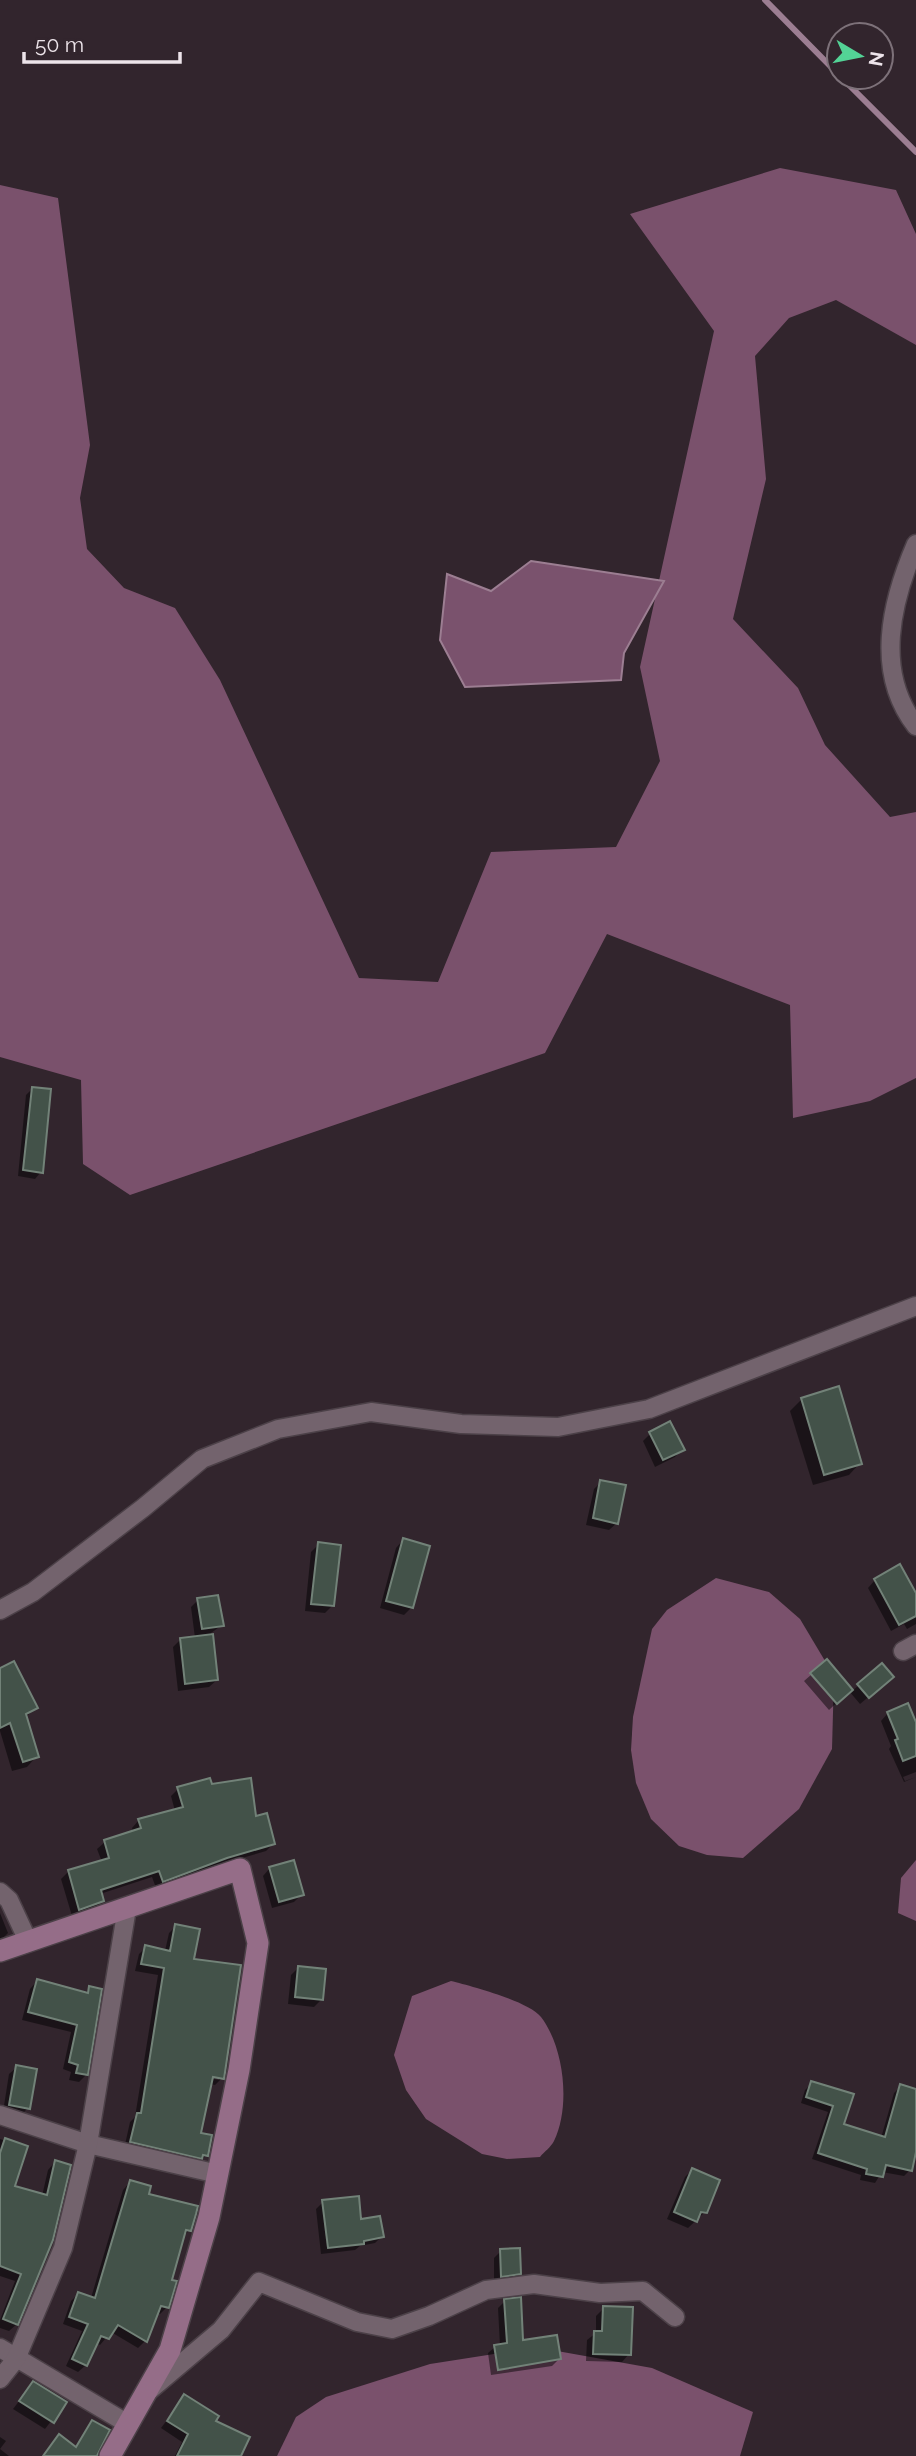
<svg xmlns="http://www.w3.org/2000/svg" width="916" height="2456" font-family="Raleway,sans-serif">
	<style>
		.forest { fill: #7a516c }
		.water { fill: #7a526d; stroke: #9c7e92; stroke-width: 2 }
		.shadow { fill: #0007; fill-rule: evenodd }
		.lines { fill: none; stroke-linecap: round; stroke-linejoin: round }
		.stream { stroke: #9c7e92; stroke-width: 6 }
		.building { fill: #435249; stroke: #728278; stroke-width: 2 }
		.street-casing { stroke: #4c4148; stroke-width: 21 }
		.secondary-casing { stroke: #4c4148; stroke-width: 24 }
		.street { stroke: #73636d; stroke-width: 18 }
		.secondary { stroke: #956d88; stroke-width: 21 }
	</style>
	<rect width="100%" height="100%" fill="#32252d"/>
	<!-- forest -->
	<g class="forest">
		<path d="M780 168 896 190 916 234V345L836 300 789 318 755 356 766 479 733 619 798 688 825 745 890 817 916 812V1078L870 1101 793 1118 790 1005 607 934 545 1053 130 1195 83 1164 81 1080 0 1057V185L58 198 90 445 80 498 87 549 124 588 175 608 220 680 359 978 438 982 491 852 616 847 660 761 640 667 714 331 630 214Z"/>
		<path d="M716 1578 769 1592 800 1619 834 1676 832 1749 799 1809 743 1858 707 1855 679 1846 651 1819 636 1783 631 1750 633 1717 652 1629 667 1610Z"/>
		<path d="M916 1860V1921L898 1913 901 1878Z"/>
		<path d="M451 1981C471 1986 528 2001 541 2017 564 2047 571 2106 554 2141 551 2147 544 2152 540 2157L507 2159 482 2154 426 2119 406 2090 394 2055 412 1996Z"/>
		<path d="M546 2349 652 2368 753 2412 740 2456H277L296 2417 326 2397 430 2364 494 2354Z"/>
	</g>
	<!-- water -->
	<path class="water" d="M531 561 664 581 624 653 621 680 465 687 440 640 447 574 491 591Z"/>
	<!-- shadow -->
	<g class="shadow">
		<path d="M32 1089 41 1172 35 1179 18 1176 26 1095Z"/>
		<path d="M802 1399 860 1463 849 1475 813 1485 790 1411Z"/>
		<path d="M650 1434 682 1449 675 1457 655 1467 643 1441Z"/>
		<path d="M601 1482 617 1523 609 1530 586 1525 594 1489Z"/>
		<path d="M403 1540 412 1607 404 1615 380 1608 396 1548Z"/>
		<path d="M319 1544 332 1606 325 1613 305 1611 311 1552Z"/>
		<path d="M875 1580 916 1597V1624L907 1629 904 1624 891 1631 868 1588Z"/>
		<path d="M198 1600 222 1625 211 1633 217 1680 209 1687 178 1691 173 1647 180 1640 195 1638 191 1607Z"/>
		<path d="M827 1661 852 1691 882 1666 884 1684 860 1704 849 1691 829 1710 804 1681Z"/>
		<path d="M0 1670 36 1707 25 1718 37 1756 27 1767 12 1771 0 1731Z"/>
		<path d="M888 1713 916 1726V1772L903 1777 905 1781 916 1777 904 1782 889 1749 891 1746 881 1721Z"/>
		<path d="M210 1786 255 1818 273 1844 266 1851 218 1865 156 1888 152 1877 100 1894 102 1901 95 1908 72 1916 61 1879 68 1872 102 1862 97 1849 105 1842 133 1833 132 1828 139 1820 175 1811 171 1796 178 1789Z"/>
		<path d="M270 1868 302 1894 294 1902 272 1908 263 1876Z"/>
		<path d="M0 1913 8 1933 0 1941Z"/>
		<path d="M176 1926 192 1961 222 2078 215 2085 210 2084 199 2135 207 2155 199 2162 124 2149 130 2122 135 2117 158 1975 135 1971 139 1954 146 1947 165 1951 169 1933ZM219 2076V2080L204 2077Z"/>
		<path d="M298 1968 322 1999 314 2007 288 2004 291 1975Z"/>
		<path d="M37 1981 84 1994 90 1988 86 2075 79 2082 69 2080 71 2072 63 2069 71 2032 22 2020 30 1989Z"/>
		<path d="M17 2067 28 2108 21 2115 3 2112 9 2074Z"/>
		<path d="M812 2083 851 2095 842 2125 881 2138 894 2093 901 2086 916 2090V2149L910 2170 904 2176 882 2172 875 2183 860 2180 861 2175 812 2159 828 2112 801 2103 805 2090Z"/>
		<path d="M0 2139 26 2147 12 2187 42 2196 48 2170 55 2162 17 2324 9 2331 0 2328V2320L15 2281 0 2276Z"/>
		<path d="M692 2170 705 2212 688 2228 667 2219 685 2177Z"/>
		<path d="M130 2182 190 2230 182 2237 170 2281 167 2307 160 2314 157 2313 145 2341 138 2348 111 2332 100 2345 96 2343 86 2365 78 2372 66 2366 82 2331 63 2324 71 2301 78 2294 91 2298 123 2190Z"/>
		<path d="M323 2202 360 2221 382 2236 375 2243 360 2246 355 2250 321 2254 316 2209Z"/>
		<path d="M501 2251 519 2273 512 2281 494 2283V2258Z"/>
		<path d="M505 2301 521 2342 559 2359 552 2366 491 2375 488 2353 495 2347 500 2346 498 2308Z"/>
		<path d="M604 2308 629 2354 622 2362 586 2361 587 2340 596 2333V2316Z"/>
		<path d="M33 2383 65 2403 45 2429 13 2409Z"/>
		<path d="M185 2396 213 2421 239 2456H175L182 2442 161 2428Z"/>
		<path d="M0 2437 6 2441 0 2449Z"/>
		<path d="M0 2449 9 2456H0Z"/>
	</g>
	<g class="lines">
		<!-- stream -->
		<g class="stream">
			<path d="M765 0 839 75"/>
			<path d="M841 77 916 152"/>
		</g>
	</g>
	<!-- building -->
	<g class="building">
		<path d="M32 1087 51 1089 43 1173 23 1170Z"/>
		<path d="M839 1386 862 1464 824 1475 801 1398Z"/>
		<path d="M670 1421 685 1450 663 1460 649 1432Z"/>
		<path d="M600 1480 626 1485 618 1524 593 1518Z"/>
		<path d="M403 1538 430 1546 413 1608 386 1601Z"/>
		<path d="M318 1542 341 1545 334 1606 311 1604Z"/>
		<path d="M900 1564 916 1593V1616L899 1625 874 1579Z"/>
		<path d="M218 1595 224 1626 202 1629 197 1598Z"/>
		<path d="M213 1634 218 1680 185 1684 180 1638Z"/>
		<path d="M827 1659 853 1690 837 1704 810 1673Z"/>
		<path d="M14 1661 38 1708 26 1714 39 1757 23 1762 10 1723 0 1728V1668Z"/>
		<path d="M882 1663 894 1677 869 1698 857 1684Z"/>
		<path d="M908 1703 916 1722V1756L903 1761 895 1740 898 1739 887 1712Z"/>
		<path d="M210 1778 212 1784 251 1778 256 1816 267 1813 275 1844 227 1858 163 1882 159 1871 101 1890 104 1901 79 1910 68 1870 109 1858 104 1840 141 1828 138 1819 183 1807 177 1787Z"/>
		<path d="M294 1860 304 1895 279 1902 269 1867Z"/>
		<path d="M175 1924 200 1929 194 1959 241 1965 224 2079 213 2077 201 2133 212 2135 208 2156 203 2155 202 2159 130 2142 137 2113H141L164 1968 141 1964 145 1945 170 1951Z"/>
		<path d="M298 1966 326 1969 323 2000 295 1997Z"/>
		<path d="M37 1979 88 1993 89 1986 102 1989 88 2075 76 2073 78 2065 69 2062 77 2025 28 2012Z"/>
		<path d="M16 2065 37 2069 30 2109 9 2105Z"/>
		<path d="M811 2081 854 2094 844 2124 885 2137 900 2084 916 2089V2152L912 2171 886 2165 883 2177 866 2174 867 2169 818 2153 833 2106 806 2097Z"/>
		<path d="M5 2138 28 2146 15 2186 47 2195 55 2160 71 2165 53 2240 18 2325 3 2319 21 2274 0 2266V2153Z"/>
		<path d="M692 2168 720 2180 707 2213 701 2212 697 2222 674 2212Z"/>
		<path d="M130 2180 151 2186 149 2194 198 2206 196 2214 191 2231 186 2230 172 2280 177 2281 169 2308 161 2306 147 2342 118 2325 109 2339 101 2336 87 2366 72 2359 88 2324 69 2317 78 2292 95 2298Z"/>
		<path d="M359 2196 361 2219 380 2216 384 2237 364 2241V2244L328 2248 322 2200Z"/>
		<path d="M520 2248 521 2274 501 2277 500 2249Z"/>
		<path d="M521 2297 523 2340 557 2335 561 2359 498 2370 494 2345 507 2343 504 2299Z"/>
		<path d="M603 2306 633 2307 631 2355 593 2354 594 2331H602Z"/>
		<path d="M33 2381 67 2402 54 2423 19 2401Z"/>
		<path d="M184 2394 219 2416 216 2421 250 2437 241 2456H177L188 2434 167 2421Z"/>
		<path d="M92 2420 110 2430 97 2456H43L59 2434 76 2447Z"/>
	</g>
	<g class="lines">
		<!-- street casing -->
		<g class="street-casing">
			<g id="street">
				<path d="M916 544C891 602 874 672 916 726"/>
				<path d="M0 1610 33 1592 143 1508 202 1459 278 1429 371 1412 461 1424 558 1427 649 1409 916 1306"/>
				<path d="M903 1651 916 1644"/>
				<path d="M0 1892 9 1900 28 1941"/>
				<path d="M0 2115 88 2144 218 2174"/>
				<path d="M0 2348 128 2424"/>
				<path d="M0 2379 16 2359 63 2248 88 2144 127 1908"/>
				<path d="M150 2390 221 2330 259 2282 357 2322 392 2329 429 2316 486 2290 534 2284 600 2293 643 2291 675 2317"/>
			</g>
		</g>
		<!-- secondary casing -->
		<g class="secondary-casing">
			<path id="secondary" d="M0 1951 240 1869 258 1943 239 2070 209 2217 170 2350 110 2456"/>
		</g>
		<!-- street -->
		<use href="#street" class="street"/>
		<!-- secondary -->
		<use href="#secondary" class="secondary"/>
	</g>
	<!-- north arrow -->
	<g transform="translate(860 56) rotate(100)"><circle r="33" fill="#32252d" stroke="#7d7179" stroke-width="2"/>
	<path d="M0-5L12 26L0 18L-12 26Z" fill="#53d396"/>
	<text y="-10" font-size="19" font-weight="bold" text-anchor="middle" fill="#ede4ea">N</text>
	</g>
	<!-- scale -->
	<path d="M24 52v10h156v-10" fill="none" stroke="#ede4ea" stroke-width="3.5"/>
	<text x="35" y="52" font-size="21" fill="#ede4ea" stroke="#32252d" stroke-width="5" paint-order="stroke">50 m</text>
</svg>
